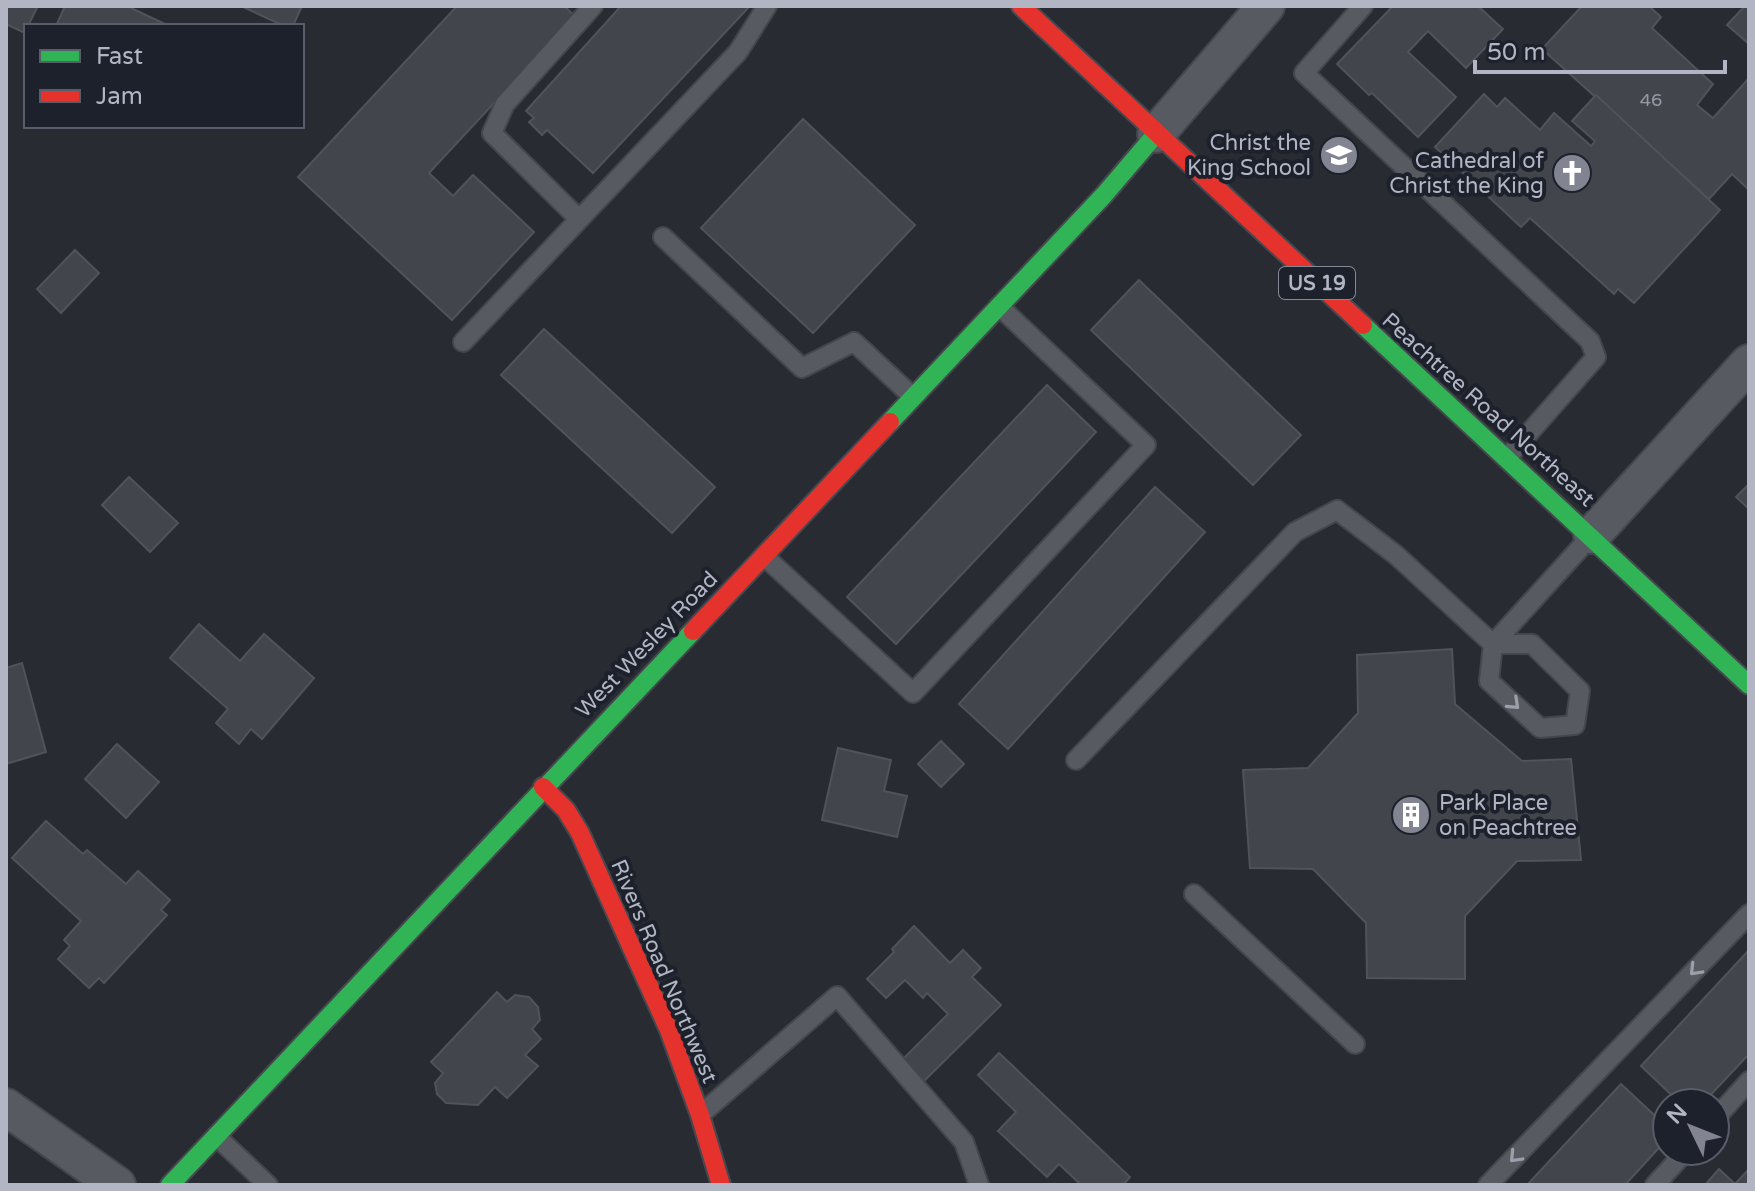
<svg xmlns="http://www.w3.org/2000/svg" width="1755" height="1191" font-family="'Varela Round',sans-serif">
	<style>
		.building { fill: #42454b; stroke: #4f535a; stroke-width: 2 }
		.lines { fill: none; stroke-linecap: round; stroke-linejoin: round }
		.lane-casing { stroke: #44464c; stroke-width: 22 }
		.street-casing { stroke: #44464c; stroke-width: 40 }
		.fast-casing { stroke: #45484f; stroke-width: 22 }
		.jam-casing { stroke: #45484f; stroke-width: 22 }
		.lane { stroke: #585a61; stroke-width: 18 }
		.street { stroke: #585a61; stroke-width: 36 }
		.fast { stroke: #30b455; stroke-width: 18 }
		.jam { stroke: #e5322d; stroke-width: 18 }
		.oneway { stroke: #9c9fab }
		.labels { text-anchor: middle; stroke-width: 8; stroke-linejoin: round; paint-order: stroke }
		.number-label { font-size: 18px; fill: #969aa6 }
		.shield { fill: #1c212c; stroke: #858996; stroke-width: 2 }
		.shield-label { font-size: 20px; font-weight: bold; fill: #b2b6c4 }
		.poi-label { font-size: 22px; fill: #b2b6c4; stroke: #1c212c; text-anchor: end }
		.street-label { font-size: 22px; fill: #b2b6c4; stroke: #1c212c }
	</style>
	<rect width="100%" height="100%" fill="#282b32"/>
	<!-- building -->
	<g class="building">
		<path d="M6 6H38L28 26H26L25 33 6 24Z"/>
		<path d="M65 6H127L165 24 164 26H56Z"/>
		<path d="M241 6H302L293 26H284Z"/>
		<path d="M457 6H564L575 16 429 173 453 196 473 175 534 232 452 320 298 177Z"/>
		<path d="M621 6H750L593 173 547 130 542 135 529 122 534 118 526 111Z"/>
		<path d="M1393 6H1478L1503 29 1466 68 1428 31 1408 52 1456 97 1418 137 1372 93 1369 95 1337 64Z"/>
		<path d="M1582 6H1649L1661 17 1652 28 1713 84 1697 105 1713 118 1749 78V190L1732 174 1709 199 1542 49Z"/>
		<path d="M1745 6H1749V44L1727 25Z"/>
		<path d="M1484 94 1497 107 1505 98 1540 130 1554 113 1591 146 1595 141 1572 121 1596 95 1720 210 1634 303 1618 289 1614 294 1530 218 1521 227 1435 147Z"/>
		<path d="M803 119 915 225 813 333 701 228Z"/>
		<path d="M75 250 99 273 61 313 37 289Z"/>
		<path d="M1139 280 1301 435 1253 485 1091 330Z"/>
		<path d="M544 329 715 487 672 533 501 375Z"/>
		<path d="M1047 385 1096 432 896 644 847 597Z"/>
		<path d="M129 477 178 523 150 552 102 505Z"/>
		<path d="M1749 484V509L1736 497Z"/>
		<path d="M1155 487 1205 532 1008 749 959 704Z"/>
		<path d="M199 624 240 661 264 634 314 678 262 739 251 729 239 744 216 723 228 709 170 658Z"/>
		<path d="M1452 649 1455 704 1522 761 1571 759 1581 860 1517 861 1465 916V979L1367 978 1366 923 1313 869 1250 868 1243 770 1308 768 1358 713 1357 655Z"/>
		<path d="M22 663 46 752 6 764V668Z"/>
		<path d="M941 741 964 764 941 787 918 764Z"/>
		<path d="M117 744 159 782 126 818 85 779Z"/>
		<path d="M838 748 891 760 884 791 907 796 897 837 822 820Z"/>
		<path d="M46 821 83 854 87 850 126 884 138 871 170 900 161 910 167 915 104 983 99 978 89 988 58 959 70 946 64 940 81 921 12 858Z"/>
		<path d="M914 926 950 963 963 950 981 968 972 977 1001 1005 922 1083 901 1061 948 1014 927 993 923 998 905 980 886 998 867 979 894 952 892 949Z"/>
		<path d="M1749 950V1054L1703 1103H1680L1641 1066Z"/>
		<path d="M497 992 507 1002 515 995 529 997 538 1007 540 1020 532 1029 541 1039 525 1055 538 1066 507 1098 495 1087 478 1105 446 1103 437 1094 435 1083 443 1073 431 1062Z"/>
		<path d="M999 1053 1130 1177 1123 1185H1081L1059 1164 1047 1177 998 1131 1016 1112 978 1075Z"/>
		<path d="M1621 1084 1667 1127V1139L1625 1185H1527Z"/>
		<path d="M1719 1169 1735 1184 1749 1169V1185H1705Z"/>
	</g>
	<g class="lines">
		<!-- lane casing -->
		<g class="lane-casing">
			<g id="lane">
				<path d="M1363 6 1304 73 1590 341 1596 357 1507 458"/>
				<path d="M579 219 492 133 505 104 593 6"/>
				<path d="M663 237 802 368 854 342 913 397"/>
				<path d="M463 342 738 52 767 6"/>
				<path d="M764 556 913 693 1146 445 999 306"/>
				<path d="M1076 760 1295 532 1337 510 1396 555 1493 644H1532L1580 691 1575 725 1540 728 1489 681 1493 644 1592 535"/>
				<path d="M1194 894 1355 1044"/>
				<path d="M700 1115 837 996 964 1142 979 1185"/>
				<path d="M1715 1119 1749 1081"/>
				<path d="M216 1136 268 1185"/>
				<path d="M1488 1185 1749 914"/>
				<path d="M1655 1185 1686 1151"/>
			</g>
		</g>
		<!-- street casing -->
		<g class="street-casing">
			<g id="street">
				<path d="M1156 134 1266 6"/>
				<path d="M1592 535 1749 363"/>
				<path d="M6 1107 117 1185"/>
			</g>
		</g>
		<!-- fast casing -->
		<g class="fast-casing">
			<g id="fast">
				<path d="M1363 325 1749 685"/>
				<path d="M890 422 1104 195 1156 134"/>
				<path d="M170 1185 693 631"/>
			</g>
		</g>
		<!-- jam casing -->
		<g class="jam-casing">
			<g id="jam">
				<path d="M1021 6 1363 325"/>
				<path d="M693 631 890 422"/>
				<path d="M543 787 566 810 580 833 669 1030 700 1115 721 1185"/>
			</g>
		</g>
		<!-- lane -->
		<use href="#lane" class="lane"/>
		<!-- street -->
		<use href="#street" class="street"/>
		<!-- fast -->
		<use href="#fast" class="fast"/>
		<!-- jam -->
		<use href="#jam" class="jam"/>
	</g>
	<!-- one-way arrows -->
	<defs><path id="oneway-chevron" d="M-2-3.5L2.5 0L-2 3.5" fill="none" stroke-width="1.6" stroke-linecap="round" stroke-linejoin="round" transform="scale(2)"/></defs>
	<g class="oneway">
		<use href="#oneway-chevron" transform="translate(1514 704) rotate(43)"/>
		<use href="#oneway-chevron" transform="translate(1695 970) rotate(134)"/>
		<use href="#oneway-chevron" transform="translate(1515 1157) rotate(134)"/>
	</g>
	<!-- icons -->
	<defs>
		<g id="school-disc" transform="scale(2)"><circle r="9.5" fill="#828591" stroke="#1c212c"/><path d="M0-5L7-2L0 1L-7-2ZM-4 1L0 2.5L4 1V4Q0 6-4 4Z" fill="#fff"/></g>
		<g id="church-disc" transform="scale(2)"><circle r="9.5" fill="#828591" stroke="#1c212c"/><path d="M-1.2-6h2.4v3.5h3.3v2.4h-3.3V6h-2.4V-.1h-3.3v-2.4h3.3Z" fill="#fff"/></g>
		<g id="building-disc" transform="scale(2)"><circle r="9.5" fill="#828591" stroke="#1c212c"/><path d="M-4-6H4V6H1V3H-1V6H-4ZM-2.5-4.3h1.7v1.8h-1.7ZM.8-4.3h1.7v1.8H.8ZM-2.5-1h1.7V.8h-1.7ZM.8-1h1.7V.8H.8Z" fill="#fff"/></g>
	</defs>
	<g fill-rule="evenodd">
		<use href="#school-disc" x="1339" y="155"/>
		<use href="#church-disc" x="1572" y="173"/>
		<use href="#building-disc" x="1411" y="815"/>
	</g>
	<g class="labels">
		<!-- number labels -->
		<g class="number-label">
			<text x="1651" y="106">46</text>
		</g>
		<!-- shield labels -->
		<rect class="shield" x="1279" y="267" width="76" height="32" rx="6"/>
		<g class="shield-label">
			<text x="1317" y="290">US 19</text>
		</g>
		<!-- poi labels -->
		<g class="poi-label">
			<text x="1311" y="150">Christ the<tspan x="1311" dy="25">King School</tspan></text>
			<text x="1544" y="168">Cathedral of<tspan x="1544" dy="25">Christ the King</tspan></text>
			<text x="1439" y="810" text-anchor="start">Park Place<tspan x="1439" dy="25">on Peachtree</tspan></text>
		</g>
		<!-- street labels -->
		<g class="street-label">
			<text transform="translate(1489 409) rotate(42)" y="8">Peachtree Road Northeast</text>
			<text transform="translate(646 644) rotate(-46)" y="8">West Wesley Road</text>
			<text transform="translate(665 971) rotate(67)" y="8">Rivers Road Northwest</text>
		</g>
	</g>
	<!-- border -->
	<rect width="1755" height="1191" fill="none" stroke="#b2b6c4" stroke-width="16"/>
	<!-- legend -->
	<rect x="24" y="24" width="280" height="104" fill="#1c212c" stroke="#585d69" stroke-width="2"/>
	<rect x="40" y="50" width="40" height="12" fill="#30b455" stroke="#585d69" stroke-width="2"/>
	<text x="96" y="64" font-size="24" fill="#b2b6c4">Fast</text>
	<rect x="40" y="90" width="40" height="12" fill="#e5322d" stroke="#585d69" stroke-width="2"/>
	<text x="96" y="104" font-size="24" fill="#b2b6c4">Jam</text>
	<!-- north arrow -->
	<g transform="translate(1691 1127) rotate(313)"><circle r="38" fill="#1c212c" stroke="#585d69" stroke-width="2"/>
	<path d="M0-6L14 30L0 20L-14 30Z" fill="#828591"/>
	<text y="-12" font-size="22" font-weight="bold" text-anchor="middle" fill="#b2b6c4">N</text>
	</g>
	<!-- scale -->
	<path d="M1475 60v12h250v-12" fill="none" stroke="#b2b6c4" stroke-width="4"/>
	<text x="1487" y="60" font-size="24" fill="#b2b6c4" stroke="#1c212c" stroke-width="6" paint-order="stroke">50 m</text>
</svg>
